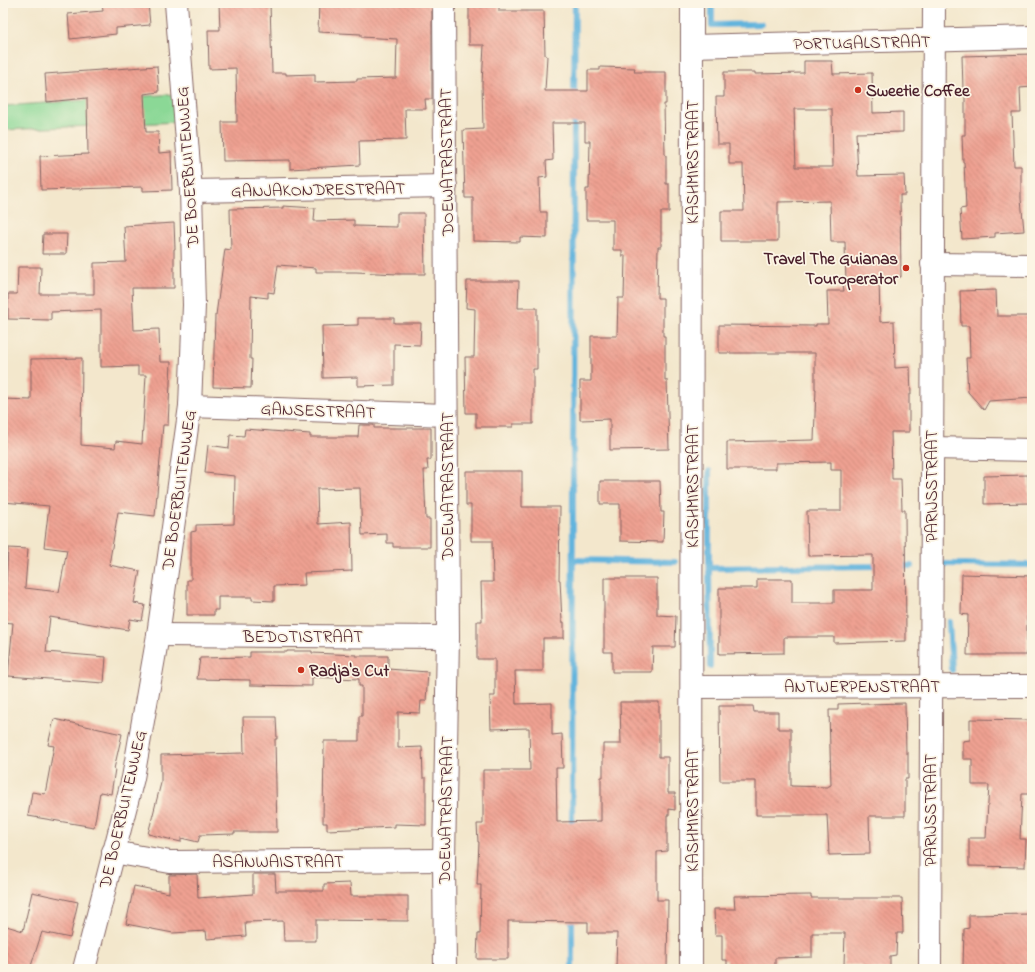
<svg xmlns="http://www.w3.org/2000/svg" width="1035" height="972" font-family="'Indie Flower',sans-serif">
	<style>
		.green { fill: #8bd896; stroke: #6a7c60 }
		.lines { fill: none; stroke-linecap: round; stroke-linejoin: round }
		.stream { stroke: #62b4dd; stroke-width: 6 }
		.building { fill: url(#building-back-hatch); fill-rule: evenodd }
		.minor-casing { stroke: #856563; stroke-width: 24 }
		.tertiary-casing { stroke: #856563; stroke-width: 24 }
		.minor { stroke: #fff; stroke-width: 22 }
		.tertiary { stroke: #fff; stroke-width: 22 }
		.poi-dot { fill: #c8321e; stroke: #fcf5e5; stroke-width: 1.5 }
		.labels { text-anchor: middle; stroke-width: 3.5; stroke-linejoin: round; paint-order: stroke }
		.street-label { font-size: 17px; fill: #4a1f2b; stroke: #fcf5e5 }
		.poi-label { font-size: 17px; font-weight: bold; fill: #4a1f2b; stroke: #fcf5e5; text-anchor: start }
	</style>
	<defs>
		<pattern id="building-back-hatch" width="6" height="6" patternUnits="userSpaceOnUse"><rect width="6" height="6" fill="#efa192"/><path d="M-1 5l2 2M0 0l6 6M5-1l2 2" fill="none" stroke="#c48377"/></pattern>
	</defs>
	<rect width="100%" height="100%" fill="#fcf5e5"/>
	<filter id="ink" filterUnits="userSpaceOnUse"><feTurbulence type="fractalNoise" baseFrequency=".025" numOctaves="2"/><feDisplacementMap in="SourceGraphic" scale="8" xChannelSelector="R" yChannelSelector="G"/><feConvolveMatrix kernelMatrix="1 2 1 2 8 2 1 2 1" color-interpolation-filters="sRGB"/></filter>
	<filter id="wash" filterUnits="userSpaceOnUse"><feTurbulence type="fractalNoise" baseFrequency=".012" numOctaves="4" result="noise"/><feDisplacementMap in="SourceGraphic" scale="16" xChannelSelector="R" yChannelSelector="G"/><feGaussianBlur stdDeviation="0.9" result="paint"/><feColorMatrix in="noise" values="0 0 0 0 0 0 0 0 0 0 0 0 0 0 0 0 0 1.4 0 .05"/><feComposite in="paint" operator="in"/></filter>
	<g filter="url(#wash)">
		<rect width="100%" height="100%" fill="#f3e7cc"/>
		<!-- green -->
		<path class="green" d="M175 94 178 122 3 130V106Z"/>
		<g class="lines">
			<!-- stream -->
			<g class="stream">
				<path d="M712 3V25L761 24"/>
				<path d="M574 99 575 3"/>
				<path d="M709 471V568L710 666"/>
				<path d="M573 560 675 562"/>
				<path d="M945 564 1032 565"/>
				<path d="M898 566H912"/>
				<path d="M709 568 881 566"/>
				<path d="M949 622 952 670"/>
				<path d="M572 829 574 117"/>
				<path d="M572 969V915"/>
			</g>
		</g>
		<g id="blocks">
			<!-- building -->
			<g class="building">
				<path d="M102 3H148L150 25 116 28V34L70 39 68 14 103 11Z"/>
				<path d="M219 3H270L272 73H286V75L315 74V82L357 81V79L396 78 397 39 361 37V34L318 32 319 3H432V99H425L426 109H405L406 140 359 141 360 165 290 169V160L223 161 222 122H237L236 68 209 69 208 30H220Z"/>
				<path d="M469 3H499V11H544L545 55 547 56 545 91H588V70H600V67L635 68 634 72H666V104H664L665 155H666V184H669V212H661V247H658L657 298H663V336H665V380H667L669 449 610 450V419L580 420V381H591V336H617L618 298H624L625 256H622V250H613V220H586V189H589L590 141H585V123H552L553 160 546 161 547 177 539 178 540 212H547V238L520 237V242L473 241V198H465L463 130 483 129 482 84 484 45H469Z"/>
				<path d="M1032 54V87L1020 88 1021 113H1012L1014 166H1021V199L1024 231 995 233V237L962 239 960 209 966 208 964 162H963L962 135H965V89H963L962 56Z"/>
				<path d="M804 61H832L833 74 872 73 873 113 903 112V132L856 133 858 176 904 175 905 195H900L901 277H879L880 322 894 321 895 368 910 367 911 395H909V432H891L892 479H901L902 510H905L906 641 834 643V637H784V653L719 654V588H757V579H792V603H834V590H873V555L808 556 807 511H841V470H831V462L776 463V469H727V442L814 440 816 389H815V353H719V325L816 326V324H828L827 291H844L843 284H846L845 242H831L830 201 778 202V241H721V211H744L743 164H729V144H717L716 97H724V72H755V74L804 73ZM794 109H832L833 167H796Z"/>
				<path d="M157 66 159 92 144 94 146 132H158L159 153 171 152 172 190 143 191V187L41 190 40 156 88 154 87 98 47 102 45 74Z"/>
				<path d="M283 206 315 208 314 221 354 220V226L397 227V213H424L425 274H398L356 272H316V268L278 265 274 293 268 292V298L251 296 250 359H252L251 388 213 387 215 315H216L225 249 231 250 230 209 283 208Z"/>
				<path d="M174 223 175 249H174V288H132L134 330 159 329 160 362H171L168 425H163L155 516 118 512 109 565 140 571 134 603 145 605 142 621 130 619 128 630 50 617 46 652 106 657 104 683 8 676 13 623 3 622V585L6 586 8 548 28 549 25 588 59 592 67 550 44 547 49 506 3 502V399L31 400V359L82 358 81 445 115 448 116 441 142 444 146 375H138V366L101 367V310L51 312V320L8 319V294H17L18 267H41L40 294H94V263L126 262 124 226Z"/>
				<path d="M43 234H67L66 254H42Z"/>
				<path d="M467 281H519L518 308H537V369H533V424H513V427H476V413H466L465 357H474L475 309 466 308Z"/>
				<path d="M996 290 997 316H1032V344L1030 345 1032 398 989 401 984 410 968 392 966 358H970L969 326H961L960 291Z"/>
				<path d="M358 318H394V323H421L420 345 394 344V385L358 386V377L323 378 322 326 358 325Z"/>
				<path d="M359 425H374V428H431V460H427L428 470H424L426 519H430V547H393V543H387V534L362 535 360 488 317 489 318 524 351 522 352 571 304 573 305 585 274 586V601L252 600V597H218V610H214V615H187V580H191V532L196 531V525L234 524 235 476 205 473 208 445 229 448 230 435 244 436 245 429 310 434V437H358Z"/>
				<path d="M466 471H522V507H560L559 580H560L562 622H564V638H543V671H515L516 704 552 703V735L562 734 563 768H556L557 822 601 821V777H603V744H621L620 702H659V757H668V793H675V810L669 809V815H667V851L657 852V900H668L667 969 616 968 617 933H588V922L508 921V959H477L478 934H480L481 885H477L479 842H478L477 824H483V770H530L529 728 491 729 490 696H495V659H477V621H482L481 582H493L492 541H471V505H466Z"/>
				<path d="M1028 475 1029 503 984 504V476Z"/>
				<path d="M600 481H660L661 512H664L663 542 620 541V504H600Z"/>
				<path d="M962 574 1032 576V616H1027V655H967L968 615 961 614Z"/>
				<path d="M604 578H657V615L676 616 675 647H653L652 672H612V652H604Z"/>
				<path d="M287 651H312V653L356 655V656H388V669L428 672 426 701H421L420 713 398 712V748L422 747 423 778H426V825L395 824V827L327 830V823H323L324 741H359V716H362V686H359V679L312 677V686L250 685V680L197 679 200 658 250 657V652H287Z"/>
				<path d="M868 703V704L905 703 906 753H908V779H905V816H869L870 854 829 855 827 815H756V781H720L719 706H753L754 712H778V729H791V786L827 787 831 785 829 710H838V704Z"/>
				<path d="M243 717H276L277 739H275L277 832H234V834L200 835 198 842 181 838V842L148 834 161 783V755L244 753Z"/>
				<path d="M54 719 122 734 114 769H115L111 794 100 792 94 827 28 816 32 792 45 794 54 746 48 745Z"/>
				<path d="M970 719 1032 720V794H1022L1020 839H1026L1025 867 969 866V838H986L989 785H972V759H963V741L970 740Z"/>
				<path d="M197 874 198 898 253 894V874H275L276 891H324V884L350 883 351 896H408V921L316 920V941H284L283 921 245 922 246 936 207 939 206 931 173 933 126 924 134 886 169 893V875Z"/>
				<path d="M32 892 78 902 70 938 42 932 30 969H10L3 967V925L23 931Z"/>
				<path d="M811 895V898H902L903 933H897L896 955 890 956V969H861V965H844L845 933H812V957L775 958V969H727V960H722V935H715L714 909H735L734 896Z"/>
				<path d="M1032 914V969H972V966H963L964 929 969 928V915Z"/>
			</g>
		</g>
	</g>
	<g filter="url(#ink)">
		<use href="#blocks" fill-opacity="0" stroke="#856563" stroke-width="1"/>
		<g class="lines">
			<!-- minor casing -->
			<g class="minor-casing">
				<g id="minor">
					<path d="M444 3 448 637 444 860 445 969"/>
					<path d="M692 46 1032 37"/>
					<path d="M191 191 446 186"/>
					<path d="M932 264 1032 265"/>
					<path d="M190 406 446 415"/>
					<path d="M931 448 1032 450"/>
					<path d="M158 635 448 637"/>
					<path d="M692 687 1032 686"/>
					<path d="M113 852 170 862 444 860"/>
					<path d="M84 969 133 778 158 635 190 406 194 305 191 191 176 3"/>
					<path d="M930 969 934 3"/>
				</g>
			</g>
			<!-- tertiary casing -->
			<g class="tertiary-casing">
				<path id="tertiary" d="M691 969 692 3"/>
			</g>
			<!-- minor -->
			<use href="#minor" class="minor"/>
			<!-- tertiary -->
			<use href="#tertiary" class="tertiary"/>
		</g>
	</g>
	<!-- markers -->
	<g class="poi-dot">
		<circle cx="858" cy="90" r="4"/>
		<circle cx="906" cy="268" r="4"/>
		<circle cx="301" cy="670" r="4"/>
	</g>
	<g class="labels">
		<!-- street labels -->
		<g class="street-label">
			<text transform="translate(862 42) rotate(-1)" y="6">PORTUGALSTRAAT</text>
			<text transform="translate(446 162) rotate(-91)" y="6">DOEWATRASTRAAT</text>
			<text transform="translate(692 162) rotate(-90)" y="6">KASHMIRSTRAAT</text>
			<text transform="translate(187 167) rotate(-94)" y="6">DE BOERBUITENWEG</text>
			<text transform="translate(318 189) rotate(-1)" y="6">GANJAKONDRESTRAAT</text>
			<text transform="translate(318 410) rotate(2)" y="6">GANSESTRAAT</text>
			<text transform="translate(447 486) rotate(-90)" y="6">DOEWATRASTRAAT</text>
			<text transform="translate(692 486) rotate(-90)" y="6">KASHMIRSTRAAT</text>
			<text transform="translate(931 486) rotate(-90)" y="6">PARIJSSTRAAT</text>
			<text transform="translate(178 490) rotate(-82)" y="6">DE BOERBUITENWEG</text>
			<text x="303" y="642">BEDOTISTRAAT</text>
			<text x="862" y="692">ANTWERPENSTRAAT</text>
			<text transform="translate(122 809) rotate(-77)" y="6">DE BOERBUITENWEG</text>
			<text transform="translate(445 810) rotate(-89)" y="6">DOEWATRASTRAAT</text>
			<text transform="translate(692 810) rotate(-90)" y="6">KASHMIRSTRAAT</text>
			<text transform="translate(930 810) rotate(-90)" y="6">PARIJSSTRAAT</text>
			<text x="278" y="867">ASANWAISTRAAT</text>
		</g>
		<!-- poi labels -->
		<g class="poi-label">
			<text x="866" y="96">Sweetie Coffee</text>
			<text x="898" y="264" text-anchor="end">Travel The Guianas<tspan x="898" dy="20">Touroperator</tspan></text>
			<text x="309" y="676">Radja's Cut</text>
		</g>
	</g>
	<!-- margin -->
	<rect width="1035" height="972" fill="none" stroke="#fcf5e5" stroke-width="16"/>
</svg>
